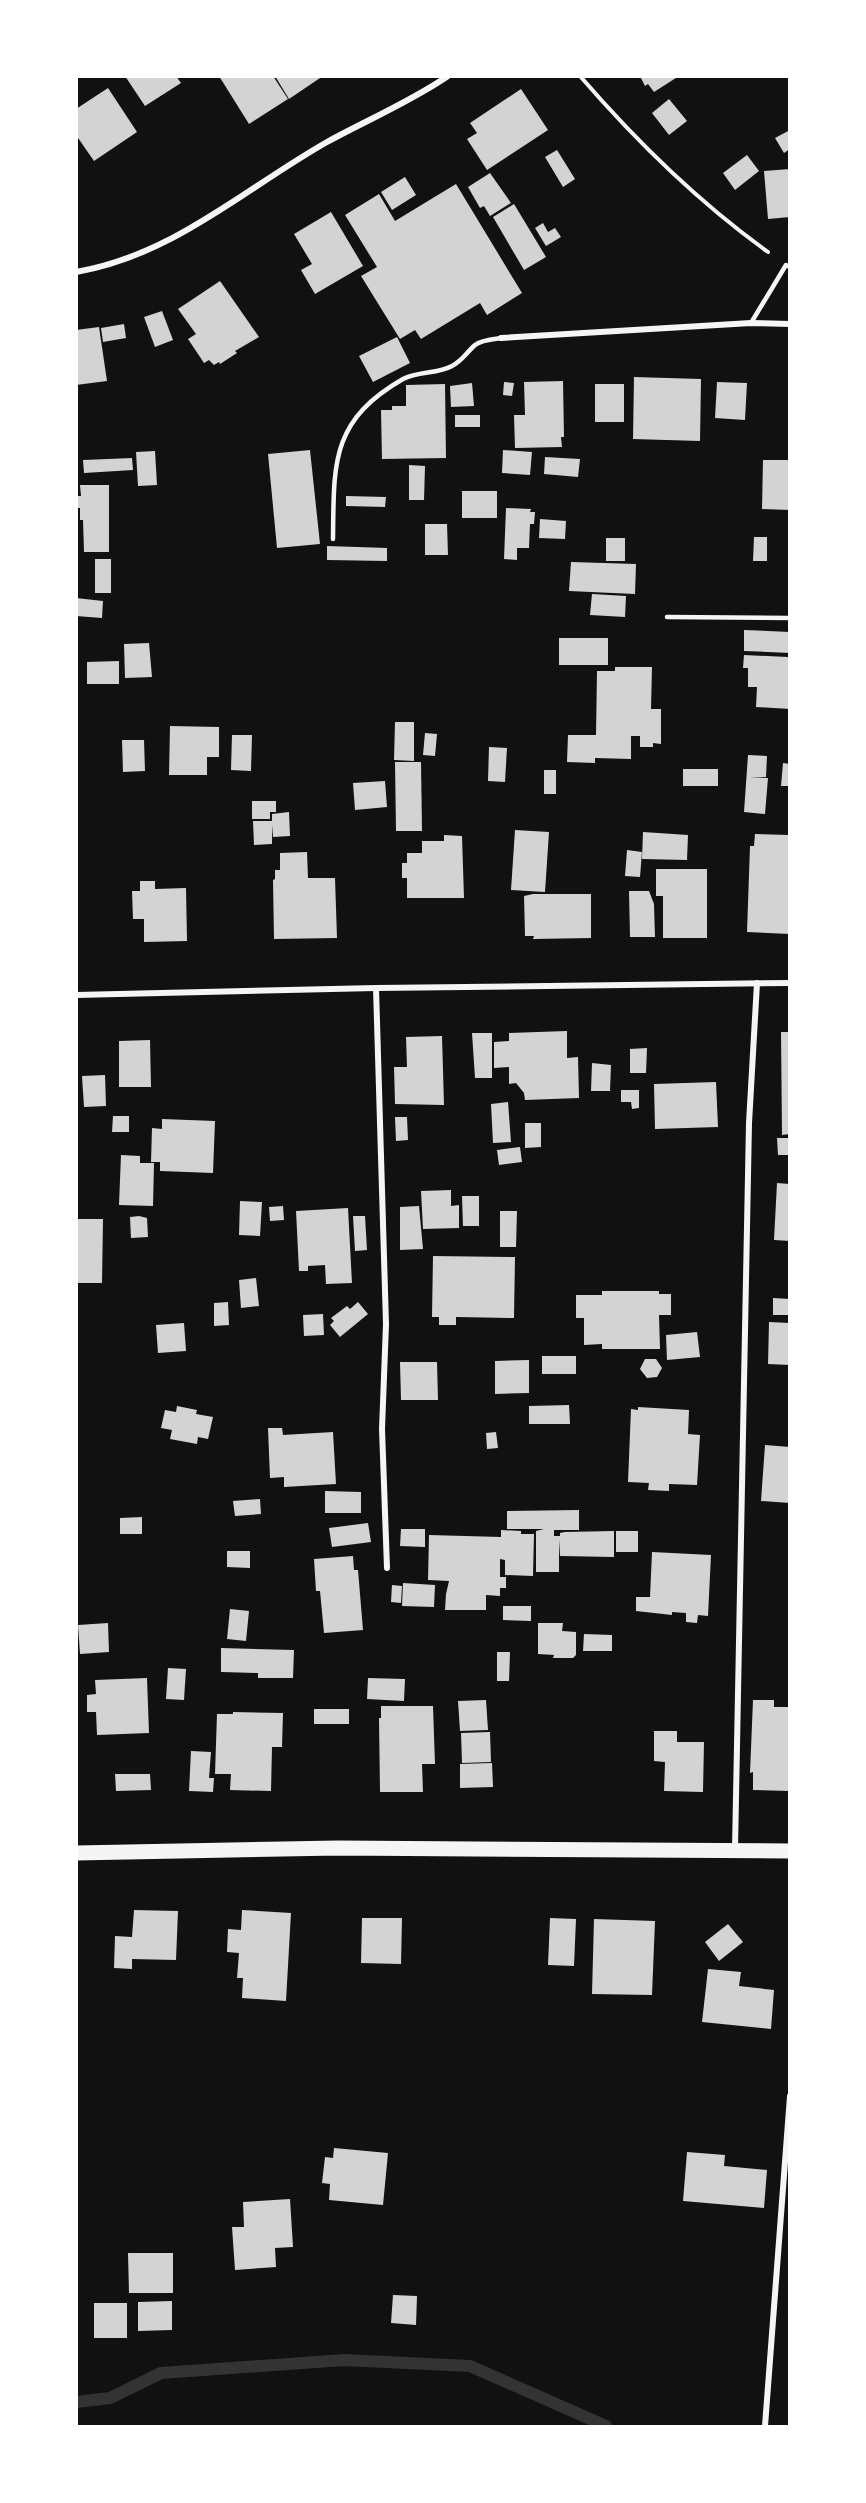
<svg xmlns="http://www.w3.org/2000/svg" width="866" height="2503" font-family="Raleway,sans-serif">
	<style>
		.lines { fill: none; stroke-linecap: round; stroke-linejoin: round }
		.stream { stroke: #333; stroke-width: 12 }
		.building { fill: #d3d3d3 }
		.path { stroke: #f5f5f5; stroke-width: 4 }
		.service { stroke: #f5f5f5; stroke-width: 4.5 }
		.minor { stroke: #f5f5f5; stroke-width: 6 }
		.primary { stroke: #f5f5f5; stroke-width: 15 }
	</style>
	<rect width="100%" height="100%" fill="#111"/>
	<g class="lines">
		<!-- stream -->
		<path class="stream" d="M76 2402 110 2398 161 2373 344 2360 470 2366 606 2426"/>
	</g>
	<!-- building -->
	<g class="building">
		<path d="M125 76H176L181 83 145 106Z"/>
		<path d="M219 76H273L288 99 249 124Z"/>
		<path d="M275 76H323L289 99Z"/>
		<path d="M640 76H679L654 92 648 84 645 86Z"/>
		<path d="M108 88 137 132 94 161 76 135V109Z"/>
		<path d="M521 89 548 130 487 170 467 139 477 133 470 123Z"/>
		<path d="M669 99 687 121 669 135 652 113Z"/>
		<path d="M790 130V149L784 153 775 138Z"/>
		<path d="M557 150 575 179 563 187 545 157Z"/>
		<path d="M747 155 759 171 735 190 723 173Z"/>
		<path d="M790 169V217L768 219 764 171Z"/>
		<path d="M490 173 511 203 490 216 484 206 480 208 468 187Z"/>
		<path d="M405 177 416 195 392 210 381 192Z"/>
		<path d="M456 184 522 293 487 315 480 303 421 339 415 330 400 339 361 276 377 267 345 215 379 194 395 221Z"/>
		<path d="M514 204 546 257 524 270 493 217Z"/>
		<path d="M331 212 363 266 315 294 301 270 312 264 294 234Z"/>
		<path d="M543 223 548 232 555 228 561 237 546 246 535 228Z"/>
		<path d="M220 281 259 337 235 351 237 353 220 364 219 362 214 365 209 360 204 363 188 339 196 334 178 309Z"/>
		<path d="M162 311 173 340 155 347 144 317Z"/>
		<path d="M124 324 126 338 103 342 101 328Z"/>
		<path d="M99 327 107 381 76 385V330Z"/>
		<path d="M397 337 410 363 373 382 359 356Z"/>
		<path d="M634 377 701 379 700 441 633 439Z"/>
		<path d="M563 381 564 437H561L562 447 515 448 514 415H525L524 382Z"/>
		<path d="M504 382 514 383 512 396 503 395Z"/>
		<path d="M717 382 747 383 745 420 715 418Z"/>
		<path d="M472 383 474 406 451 407 450 386Z"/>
		<path d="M445 384 446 458 382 459 381 410H392V406H406V385Z"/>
		<rect x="595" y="384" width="29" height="38"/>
		<rect x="455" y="415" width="25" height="12"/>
		<path d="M310 450 320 544 277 548 268 454Z"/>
		<path d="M503 450 532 452 530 475 502 473Z"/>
		<path d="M155 451 157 485 138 486 136 452Z"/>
		<path d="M545 457 580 459 578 477 544 474Z"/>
		<path d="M132 458 133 470 84 473 83 460Z"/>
		<path d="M763 460H790V510L762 509Z"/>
		<path d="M409 465 425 466 424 500H409Z"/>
		<path d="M80 485H109V552H84L83 520H80V508H76V496H81Z"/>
		<rect x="462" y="491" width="35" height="27"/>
		<path d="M346 496 386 497 385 507 346 506Z"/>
		<path d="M506 508 531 509 530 512H535L534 524H530L529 548H517V560L504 559Z"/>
		<path d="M540 519 566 521 565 539 539 538Z"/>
		<path d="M425 524H447L448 555H425Z"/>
		<path d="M754 537H767V561H753Z"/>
		<rect x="606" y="538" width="19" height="23"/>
		<path d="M327 546 387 548V561L327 560Z"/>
		<rect x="95" y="559" width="16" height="34"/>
		<path d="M571 562 636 564 635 594 569 591Z"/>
		<path d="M592 594 626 596 625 617 590 615Z"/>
		<path d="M76 598 103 601 102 618 76 616Z"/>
		<path d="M744 630 790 632V653L744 651Z"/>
		<rect x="559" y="638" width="49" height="27"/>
		<path d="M149 643 152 677 125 678 124 644Z"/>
		<path d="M744 655 788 657 790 709 756 707 757 687H748V668H743Z"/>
		<path d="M119 661V684H87V662Z"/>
		<path d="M615 667H652L651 709H661V744L653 743V747H640V736H631V759L595 758V763L567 762 568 735H596L597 671H615Z"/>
		<path d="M395 722H414V761L394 760Z"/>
		<path d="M170 726 219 727V757H207V775H169Z"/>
		<path d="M425 733 437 734 435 756 423 755Z"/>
		<path d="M232 735H252L251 771 231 770Z"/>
		<path d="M122 740H144L145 771 123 772Z"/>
		<path d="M489 747 507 748 505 782 488 781Z"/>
		<path d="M748 755 767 756 766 777H750L768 778 765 814 744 812Z"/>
		<path d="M395 762H421L422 831H396Z"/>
		<path d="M783 763 790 764V786H781Z"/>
		<rect x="683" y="769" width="35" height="17"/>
		<rect x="544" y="770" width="12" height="24"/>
		<path d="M385 781 387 807 355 810 353 783Z"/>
		<path d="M252 801H276V812H270V819H252Z"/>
		<path d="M289 812 290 836 273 837 272 825V844L254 845 253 821H272V814Z"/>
		<path d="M515 830 549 832 545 892 511 890Z"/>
		<path d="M643 832 688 835 687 860 642 859Z"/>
		<path d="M755 834 790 835V934L747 932 750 846H754Z"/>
		<path d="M444 835 462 836 464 898H407V878H402V863H407V853H422V841H444Z"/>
		<path d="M627 850 642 852 640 877 625 876Z"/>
		<path d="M307 852 308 878H335L337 938 274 939 273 880 275 879V870H280V853Z"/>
		<path d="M656 869H707V938H663V896H656Z"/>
		<path d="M140 881H155V889L186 888 187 941 144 942V919H133L132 891H140Z"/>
		<path d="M629 891H649L654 904 655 937H630Z"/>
		<path d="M533 894H591V938L533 939 534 936H525L524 896Z"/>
		<path d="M567 1031V1058L578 1057 579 1098 525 1100 524 1093 516 1083 509 1084V1067L494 1068V1042L509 1041V1033Z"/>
		<path d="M781 1032H790V1134L782 1135Z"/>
		<path d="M472 1033H492V1078H475Z"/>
		<path d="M442 1036 444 1105 395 1104 394 1067H407L406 1037Z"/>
		<path d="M150 1040 151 1087H119V1041Z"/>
		<path d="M647 1048 646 1073H630V1049Z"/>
		<path d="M592 1063 611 1065 610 1091H591Z"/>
		<path d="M105 1075 106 1106 84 1107 82 1076Z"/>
		<path d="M716 1082 718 1127 655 1129 654 1084Z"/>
		<path d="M621 1090H639V1108L632 1109 631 1102H621Z"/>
		<path d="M508 1102 511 1142 493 1143 491 1104Z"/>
		<path d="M113 1116H129V1132H112Z"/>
		<path d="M395 1117H407L408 1140 396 1141Z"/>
		<path d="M162 1119 215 1121 213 1173 160 1171V1162H151L152 1128 162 1129Z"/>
		<path d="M525 1123H541V1147L525 1148Z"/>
		<path d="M777 1138H790V1155H778Z"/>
		<path d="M520 1147 522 1162 499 1165 497 1150Z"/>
		<path d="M121 1155 140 1156V1163H154L153 1206 119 1205Z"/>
		<path d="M777 1183 790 1184V1241L774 1240Z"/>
		<path d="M451 1190V1206L459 1205V1228L423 1229 421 1191Z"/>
		<path d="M462 1196H479V1226H463Z"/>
		<path d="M240 1201 262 1202 260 1236 239 1235Z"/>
		<path d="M283 1206 284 1220 270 1221 269 1207Z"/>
		<path d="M419 1206 423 1249 400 1250V1207Z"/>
		<path d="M348 1208 352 1283 326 1284 325 1265 308 1266V1271H299L296 1211Z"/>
		<path d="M500 1211H517L516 1247H500Z"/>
		<path d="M139 1216 147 1218 148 1237 131 1238 130 1217Z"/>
		<path d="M353 1216H365L367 1250 355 1251Z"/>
		<path d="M76 1219H103L102 1283H76Z"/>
		<path d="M433 1256 515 1257 514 1318 456 1317V1325H439V1317H432Z"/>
		<path d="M256 1278 259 1306 241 1308 239 1280Z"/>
		<path d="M602 1291H659V1294H671V1315H659L660 1349H602V1344L584 1345V1318H576V1295H602Z"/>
		<path d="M773 1298 790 1299V1315H773Z"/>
		<path d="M228 1302 229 1325 214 1326V1303Z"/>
		<path d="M358 1302 368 1314 340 1337 330 1325 334 1321 331 1318 347 1306 350 1309Z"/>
		<path d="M323 1314 324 1335 304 1336 303 1315Z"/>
		<path d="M769 1322 790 1323V1365L768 1364Z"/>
		<path d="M184 1323 186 1351 158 1353 156 1325Z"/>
		<path d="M697 1332 700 1357 667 1360 666 1335Z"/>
		<rect x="542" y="1356" width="34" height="18"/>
		<path d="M645 1359H656L662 1368 657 1377 647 1378 640 1369Z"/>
		<path d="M529 1360V1393L495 1394V1361Z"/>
		<path d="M400 1362H437L438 1400H401Z"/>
		<path d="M569 1405 570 1424H529V1406Z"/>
		<path d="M177 1406 197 1410 196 1414 213 1417 208 1439 198 1437 197 1444 170 1439 172 1430 161 1428 165 1410 176 1412Z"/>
		<path d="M638 1407 689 1410 688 1434 700 1435 697 1485 669 1484V1491L648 1490 649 1483 628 1482 631 1409 638 1410Z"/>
		<path d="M268 1428H282L283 1435 333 1432 336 1484 284 1487V1477L270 1478Z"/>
		<path d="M496 1432 498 1448 487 1449 486 1433Z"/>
		<path d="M765 1445 790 1447V1503L761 1501Z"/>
		<path d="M325 1491 361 1492V1513H325Z"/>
		<path d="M260 1499 261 1514 235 1516 233 1501Z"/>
		<path d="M579 1510V1530H554V1536H560V1533L565 1532 614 1531V1557L560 1556 559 1539V1572H536V1531L544 1529H507V1511Z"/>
		<path d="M142 1517V1534H120V1518Z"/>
		<path d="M368 1523 371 1542 332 1547 329 1528Z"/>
		<path d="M401 1529H425V1547L400 1546Z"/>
		<path d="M501 1530 521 1531V1534H534L533 1576 505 1575V1560L500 1559V1577H506V1588H500V1596L486 1595V1610H445L446 1594 449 1581 428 1580 429 1535 501 1537Z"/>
		<rect x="616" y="1531" width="22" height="21"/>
		<path d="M227 1551H250V1568L227 1567Z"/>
		<path d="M652 1552 711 1555 708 1616 698 1615 697 1623 686 1622V1613L672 1612V1615L636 1611V1597H650Z"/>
		<path d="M353 1556 354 1570H358L363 1630 324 1633 320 1591H316L314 1559Z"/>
		<path d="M403 1583 435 1585 434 1607 402 1606Z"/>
		<path d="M392 1585 402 1586 401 1603 391 1602Z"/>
		<path d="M503 1606H531V1621L503 1620Z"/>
		<path d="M230 1609 249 1611 246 1641 227 1639Z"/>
		<path d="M108 1623 109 1652 80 1654 78 1625Z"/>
		<path d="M538 1623H563L562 1631 576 1632V1655L573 1658H553L554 1655 538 1654Z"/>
		<path d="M584 1634 612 1635V1651H583Z"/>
		<path d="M221 1648 294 1650 293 1678H258V1673L221 1672Z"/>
		<path d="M497 1652H510L509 1681H497Z"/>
		<path d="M168 1668 186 1669 184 1700 166 1699Z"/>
		<path d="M147 1678 149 1733 97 1735 96 1712H87V1695L96 1694 95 1680Z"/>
		<path d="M368 1678 405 1679 404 1701 367 1699Z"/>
		<path d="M486 1700 488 1730 460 1731 458 1701Z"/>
		<path d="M753 1700H774V1707H790V1791L753 1790V1772L750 1773Z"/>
		<path d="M381 1706H433L435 1764H422L423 1792H380L379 1718H381Z"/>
		<rect x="314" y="1709" width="35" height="15"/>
		<path d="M233 1712 283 1713 282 1747H272L271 1791 230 1790 231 1774H215L217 1714H233Z"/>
		<path d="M654 1731H677V1742H704L703 1792 664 1791 665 1762 654 1761Z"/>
		<path d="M490 1732 491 1762 462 1763 461 1733Z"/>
		<path d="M191 1751 211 1752 209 1778H214L213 1792 189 1791Z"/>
		<path d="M492 1763 493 1787 460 1788V1764Z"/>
		<path d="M115 1774H150L151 1790 116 1791Z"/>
		<path d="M134 1910 178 1911 176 1960 132 1959V1969L114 1968 115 1936 132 1937Z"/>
		<path d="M242 1910 291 1913 286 2001 242 1998 243 1978H237L239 1953 227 1952 228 1929 241 1930Z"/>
		<path d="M362 1918H402L401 1964 361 1963Z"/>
		<path d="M550 1918 576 1919 574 1966 548 1965Z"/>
		<path d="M594 1919 655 1921 652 1995 592 1994Z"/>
		<path d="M728 1924 743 1942 719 1961 705 1942Z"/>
		<path d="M708 1969 741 1972 739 1986 774 1990 771 2029 702 2022Z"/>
		<path d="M334 2148 388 2153 383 2205 329 2200 330 2184 322 2183 325 2157 333 2158Z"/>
		<path d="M687 2152 725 2155 724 2166 767 2170 764 2208 683 2201Z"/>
		<path d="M290 2199 293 2247 275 2248 276 2267 235 2270 232 2227H244L243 2202Z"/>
		<path d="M128 2253H173V2293H129Z"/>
		<path d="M393 2295 417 2296 416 2325 391 2323Z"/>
		<path d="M172 2301V2330L138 2331V2302Z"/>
		<rect x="94" y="2303" width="33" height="35"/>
	</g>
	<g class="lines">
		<!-- path -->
		<path class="path" d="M580 76C637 142 697 201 768 252"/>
		<!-- service -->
		<g class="service">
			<path d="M751 323 786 265 790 267"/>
			<path d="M333 539C334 464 330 421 403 379 418 371 438 374 452 366 462 361 467 352 475 345 481 340 494 339 501 338"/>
			<path d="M667 617 790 618"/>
		</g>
		<!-- minor -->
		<g class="minor">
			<path d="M76 272C174 255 244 189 327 142 367 120 410 102 448 76"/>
			<path d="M501 338 751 323 790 324"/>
			<path d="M376 988 386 1324 382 1429 387 1568"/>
			<path d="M76 995 376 988 790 983"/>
			<path d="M735 1849 749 1123 757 983"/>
			<path d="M765 2426 790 2096"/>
		</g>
		<!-- primary -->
		<path class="primary" d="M76 1853 338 1848 790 1851"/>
	</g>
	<!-- border -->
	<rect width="866" height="2503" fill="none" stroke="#ffffff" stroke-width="156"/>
</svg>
